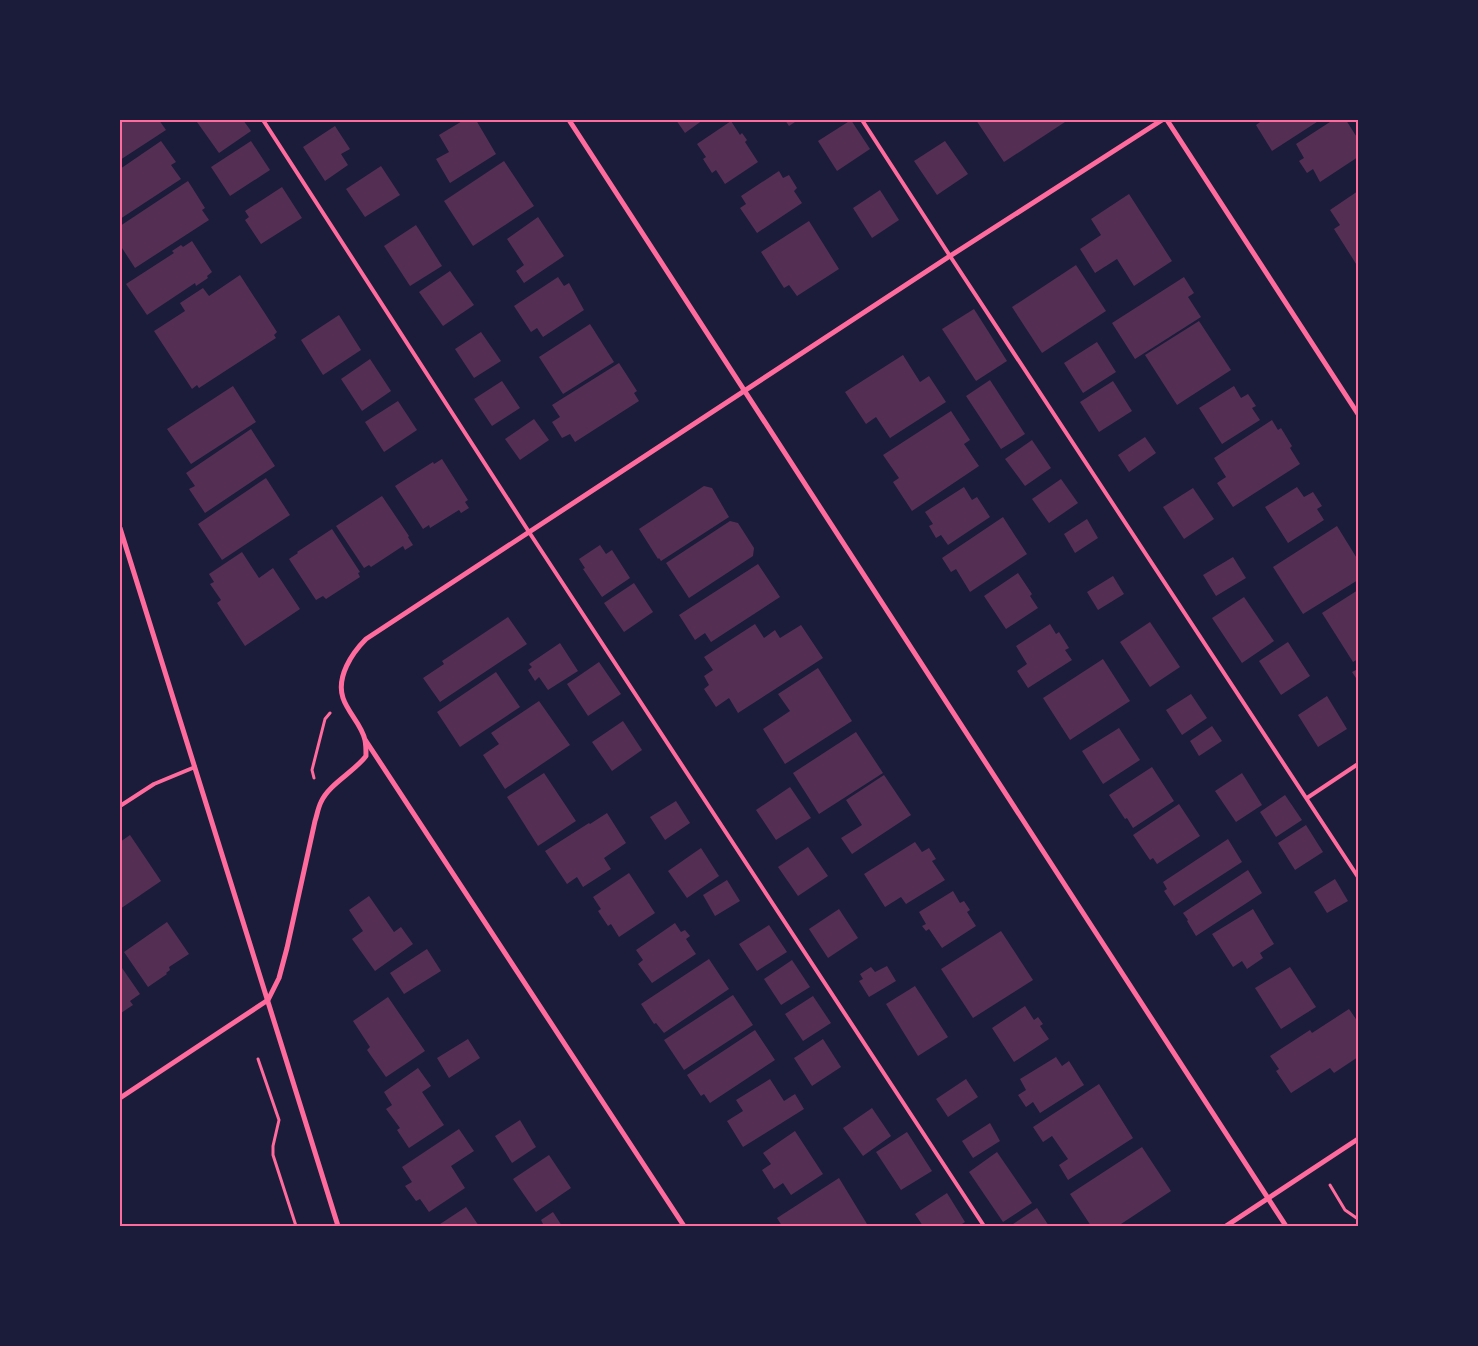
<svg xmlns="http://www.w3.org/2000/svg" width="1478" height="1346" font-family="'Exo 2',sans-serif">
	<style>
		.building { fill: #542f53 }
		.lines { fill: none; stroke-linecap: round; stroke-linejoin: round }
		.path { stroke: #ff6b9d; stroke-width: 3 }
		.service { stroke: #ff6b9d; stroke-width: 4 }
		.minor { stroke: #ff6b9d; stroke-width: 5 }
		.neatline { fill: none; stroke: #ff6b9d; stroke-width: 2 }
	</style>
	<rect width="100%" height="100%" fill="#1b1b3a"/>
	<!-- building -->
	<g class="building">
		<path d="M120 120H159L166 130 120 160Z"/>
		<path d="M200 120H243L251 131 219 153 197 122Z"/>
		<path d="M464 120H476L496 154 450 183 436 159 449 152 439 135Z"/>
		<path d="M676 120H703L685 133Z"/>
		<path d="M785 120H798L789 126Z"/>
		<path d="M851 120 870 149 837 171 818 141Z"/>
		<path d="M976 120H1064L1065 122 1004 162Z"/>
		<path d="M1263 120H1320L1272 151 1256 125Z"/>
		<path d="M1333 120H1346L1358 139V157L1320 182 1313 169 1307 173 1299 161 1304 158 1296 144Z"/>
		<path d="M731 121 740 135 742 133 747 140 745 142 758 162 725 184 716 170 712 173 703 159 706 157 697 144Z"/>
		<path d="M335 126 350 149 341 154 348 165 325 181 303 147Z"/>
		<path d="M161 141 176 162 171 165 181 179 120 219V169Z"/>
		<path d="M251 141 270 170 230 196 211 167Z"/>
		<path d="M945 141 968 174 937 195 914 161Z"/>
		<path d="M504 161 534 206 473 246 444 201Z"/>
		<path d="M381 166 400 195 365 217 346 189Z"/>
		<path d="M779 171 783 178 789 175 797 188 794 191 802 203 757 233 740 208 746 204 741 196Z"/>
		<path d="M188 181 205 208 202 210 209 220 135 268 122 248 120 250V226Z"/>
		<path d="M282 187 302 218 261 244 245 220 249 217 245 211Z"/>
		<path d="M880 190 899 220 872 238 853 208Z"/>
		<path d="M1358 191V267L1334 229 1340 225 1330 210Z"/>
		<path d="M1129 194 1172 261 1134 286 1117 259 1095 273 1080 249 1101 235 1091 219Z"/>
		<path d="M538 217 564 256 524 283 516 271 524 265 507 239Z"/>
		<path d="M809 221 839 269 797 296 789 285 784 288 761 252Z"/>
		<path d="M416 225 442 266 410 286 384 246Z"/>
		<path d="M192 241 212 272 207 276 208 278 196 286 195 283 147 315 126 284 174 253 172 251 181 245 183 247Z"/>
		<path d="M1076 265 1106 311 1042 353 1012 307Z"/>
		<path d="M450 271 474 305 443 326 419 292Z"/>
		<path d="M240 275 277 332 274 335 276 338 199 388 197 385 192 389 154 331 185 311 180 303 203 288 209 296Z"/>
		<path d="M558 277 564 286 569 283 584 310 543 337 537 328 531 332 514 306Z"/>
		<path d="M1184 277 1194 293 1188 297 1201 317 1135 359 1112 323Z"/>
		<path d="M974 309 1007 361 976 381 942 329Z"/>
		<path d="M339 315 361 350 323 375 301 340Z"/>
		<path d="M1199 321 1231 370 1177 405 1145 355Z"/>
		<path d="M590 324 614 362 563 394 539 357Z"/>
		<path d="M481 332 501 361 474 378 455 349Z"/>
		<path d="M1097 342 1116 372 1083 393 1064 363Z"/>
		<path d="M903 355 920 382 929 376 946 402 890 438 876 417 866 424 845 392Z"/>
		<path d="M370 359 391 391 362 411 341 379Z"/>
		<path d="M619 363 637 391 634 393 639 401 575 442 570 434 562 438 552 422 560 417 552 405Z"/>
		<path d="M990 380 1025 434 1001 449 966 396Z"/>
		<path d="M502 381 520 408 492 426 474 399Z"/>
		<path d="M1113 381 1132 411 1099 432 1080 402Z"/>
		<path d="M233 386 256 422 191 464 167 429Z"/>
		<path d="M1234 386 1241 398 1248 394 1256 406 1252 408 1260 420 1222 444 1199 408Z"/>
		<path d="M398 401 417 430 384 452 365 422Z"/>
		<path d="M951 411 970 440 964 444 979 466 912 511 893 482 899 478 883 455Z"/>
		<path d="M534 419 549 440 520 460 505 439Z"/>
		<path d="M1272 420 1278 430 1281 428 1292 446 1290 448 1300 464 1233 507 1217 483 1226 477 1214 458Z"/>
		<path d="M251 429 275 466 205 513 189 489 195 486 186 473Z"/>
		<path d="M1145 437 1156 453 1129 472 1118 455Z"/>
		<path d="M1032 440 1051 468 1025 486 1005 459Z"/>
		<path d="M442 459 468 500 465 502 469 508 461 513 459 510 430 528 429 525 423 529 395 486 433 462 434 464Z"/>
		<path d="M266 478 290 515 222 560 198 524Z"/>
		<path d="M1061 479 1078 503 1049 523 1032 499Z"/>
		<path d="M704 486 712 488 729 517 661 561 659 558 658 559 639 529Z"/>
		<path d="M964 487 972 500 977 497 990 517 948 545 941 535 936 538 929 526 933 524 925 512Z"/>
		<path d="M1297 487 1304 497 1313 492 1322 506 1317 509 1324 520 1288 543 1265 507Z"/>
		<path d="M1193 488 1214 519 1184 539 1163 507Z"/>
		<path d="M382 496 409 536 408 537 413 545 405 550 403 546 371 567 369 565 364 568 336 526Z"/>
		<path d="M1003 517 1027 554 970 592 956 569 951 572 942 558Z"/>
		<path d="M1087 519 1098 538 1075 553 1064 534Z"/>
		<path d="M730 521 738 523 754 548 753 556 689 598 666 563Z"/>
		<path d="M1337 526 1358 560V580L1303 614 1273 567Z"/>
		<path d="M332 529 360 572 358 573 360 577 326 599 323 596 316 600 289 559 298 553 297 552Z"/>
		<path d="M600 545 606 554 612 550 630 578 602 597 583 569 585 568 579 559Z"/>
		<path d="M242 552 259 578 273 568 300 609 245 646 217 603 221 600 210 584 214 582 209 574Z"/>
		<path d="M1233 557 1246 578 1216 596 1203 575Z"/>
		<path d="M758 564 780 597 711 642 705 633 695 640 679 615Z"/>
		<path d="M1018 573 1032 594 1030 596 1038 608 1006 629 984 596Z"/>
		<path d="M1113 576 1124 594 1098 610 1087 592Z"/>
		<path d="M634 583 653 612 624 632 604 603Z"/>
		<path d="M1358 590V659L1353 662 1322 613Z"/>
		<path d="M1244 597 1274 641 1242 663 1212 618Z"/>
		<path d="M508 617 527 644 440 702 423 678 444 664 442 661Z"/>
		<path d="M1150 622 1180 667 1150 687 1120 642Z"/>
		<path d="M755 624 764 638 775 630 780 638 801 625 823 658 738 713 729 698 716 707 704 689 709 685 704 676 713 670 704 657Z"/>
		<path d="M1050 624 1056 634 1059 632 1069 648 1065 650 1072 660 1028 688 1017 671 1027 664 1016 646Z"/>
		<path d="M1288 642 1310 676 1281 695 1259 661Z"/>
		<path d="M560 643 578 671 548 690 539 677 535 681 528 670 532 667 529 664Z"/>
		<path d="M1103 659 1130 701 1070 740 1043 698Z"/>
		<path d="M599 662 621 694 588 716 567 684Z"/>
		<path d="M818 668 852 721 785 764 763 729 790 711 778 694Z"/>
		<path d="M1358 669V681L1352 672Z"/>
		<path d="M496 672 520 707 460 747 437 712Z"/>
		<path d="M1191 694 1207 718 1182 735 1166 710Z"/>
		<path d="M1327 696 1347 729 1318 747 1298 715Z"/>
		<path d="M539 701 570 745 505 789 483 755 499 744 491 733Z"/>
		<path d="M623 721 642 750 612 771 592 742Z"/>
		<path d="M1212 726 1222 741 1199 756 1190 741Z"/>
		<path d="M1119 728 1140 760 1103 784 1082 751Z"/>
		<path d="M856 732 883 773 819 814 793 773Z"/>
		<path d="M1152 767 1174 801 1133 828 1127 818 1125 819 1109 795Z"/>
		<path d="M544 773 576 821 538 846 507 797Z"/>
		<path d="M1242 773 1262 805 1236 822 1215 791Z"/>
		<path d="M884 775 911 815 852 854 841 838 862 825 846 800Z"/>
		<path d="M790 787 811 818 776 840 756 810Z"/>
		<path d="M1285 795 1302 820 1276 837 1260 812Z"/>
		<path d="M676 801 690 823 665 840 650 817Z"/>
		<path d="M1179 804 1200 836 1157 864 1153 858 1150 860 1133 835Z"/>
		<path d="M607 813 626 843 604 858 611 869 583 887 577 877 567 884 545 851 589 823 590 824Z"/>
		<path d="M1306 825 1323 852 1295 870 1278 843Z"/>
		<path d="M130 835 161 881 120 909V842Z"/>
		<path d="M1228 839 1242 862 1174 906 1164 891 1167 889 1163 882Z"/>
		<path d="M915 842 922 852 929 848 936 859 932 861 945 880 906 904 901 897 885 907 864 874Z"/>
		<path d="M808 847 828 876 798 896 778 867Z"/>
		<path d="M701 848 719 876 687 898 668 871Z"/>
		<path d="M1248 870 1262 893 1196 936 1187 921 1188 920 1183 913Z"/>
		<path d="M629 873 655 913 619 937 611 924 608 926 598 911 601 909 593 897Z"/>
		<path d="M1335 879 1348 901 1327 913 1314 892Z"/>
		<path d="M727 880 740 901 715 916 703 895Z"/>
		<path d="M953 891 960 903 964 901 970 910 967 912 976 926 942 948 929 929 926 931 922 926 926 924 919 912Z"/>
		<path d="M369 896 394 932 401 927 413 944 375 971 352 939 363 931 349 910Z"/>
		<path d="M839 909 858 938 828 958 809 929Z"/>
		<path d="M1253 909 1274 944 1260 953 1263 958 1247 969 1242 961 1233 967 1212 934Z"/>
		<path d="M167 922 189 954 169 967 170 970 166 973 167 974 148 987 124 952Z"/>
		<path d="M675 923 681 932 685 930 690 936 686 939 696 954 652 983 638 964 643 960 636 950Z"/>
		<path d="M769 925 787 952 757 971 739 944Z"/>
		<path d="M1001 931 1033 980 973 1018 941 969Z"/>
		<path d="M427 949 441 971 404 994 390 973Z"/>
		<path d="M709 959 729 989 664 1033 656 1023 654 1024 641 1004Z"/>
		<path d="M792 960 810 987 781 1005 764 979Z"/>
		<path d="M120 965 140 994 130 1001 133 1005 121 1013Z"/>
		<path d="M887 966 896 981 869 997 859 981 863 979 860 974 871 967 875 972Z"/>
		<path d="M1290 967 1316 1007 1281 1029 1255 988Z"/>
		<path d="M915 986 948 1037 918 1056 886 1004Z"/>
		<path d="M733 995 753 1025 684 1070 664 1040Z"/>
		<path d="M813 996 831 1023 803 1041 785 1014Z"/>
		<path d="M388 997 425 1051 386 1077 367 1050 370 1047 353 1021Z"/>
		<path d="M1025 1006 1034 1020 1038 1017 1043 1024 1040 1026 1049 1039 1014 1062 992 1028Z"/>
		<path d="M1349 1009 1358 1022V1057L1334 1073 1330 1068 1291 1093 1276 1071 1279 1069 1270 1056 1310 1030 1312 1033Z"/>
		<path d="M755 1030 775 1060 710 1103 704 1094 701 1096 687 1075Z"/>
		<path d="M468 1039 480 1058 449 1078 437 1058Z"/>
		<path d="M823 1039 841 1067 812 1086 794 1058Z"/>
		<path d="M1056 1057 1062 1066 1069 1061 1084 1085 1040 1113 1033 1102 1026 1107 1018 1095 1026 1090 1020 1079Z"/>
		<path d="M418 1068 431 1086 422 1092 444 1125 409 1148 397 1130 400 1128 386 1109 392 1105 384 1092Z"/>
		<path d="M770 1079 784 1101 795 1094 804 1109 743 1147 727 1121 743 1111 736 1100Z"/>
		<path d="M966 1079 978 1097 948 1117 936 1099Z"/>
		<path d="M1099 1084 1133 1138 1068 1180 1059 1165 1068 1159 1052 1136 1043 1142 1033 1127Z"/>
		<path d="M872 1108 891 1136 863 1156 843 1128Z"/>
		<path d="M520 1120 536 1147 512 1163 495 1136Z"/>
		<path d="M990 1123 1000 1141 973 1158 962 1141Z"/>
		<path d="M459 1129 474 1151 451 1166 465 1188 429 1212 420 1199 416 1201 405 1186 412 1182 402 1167Z"/>
		<path d="M795 1131 823 1174 791 1195 783 1183 774 1189 762 1170 771 1164 763 1153Z"/>
		<path d="M907 1132 932 1171 901 1190 876 1152Z"/>
		<path d="M1142 1147 1171 1191 1118 1226H1091L1070 1194Z"/>
		<path d="M997 1152 1032 1203 1003 1222 969 1172Z"/>
		<path d="M549 1155 571 1188 536 1212 513 1179Z"/>
		<path d="M839 1178 867 1224 864 1226H782L777 1218Z"/>
		<path d="M947 1193 965 1222 959 1226H923L915 1214Z"/>
		<path d="M466 1207 479 1226H437Z"/>
		<path d="M1037 1208 1049 1226H1010Z"/>
		<path d="M553 1212 562 1226H544L541 1220Z"/>
	</g>
	<g class="lines">
		<!-- path -->
		<g class="path">
			<path d="M314 778 312 770 325 719 330 713"/>
			<path d="M258 1059 279 1120 273 1146V1155L296 1226"/>
			<path d="M1330 1185 1345 1210 1358 1219"/>
		</g>
		<!-- service -->
		<g class="service">
			<path d="M263 120 529 532 984 1226"/>
			<path d="M862 120 950 256 1358 877"/>
			<path d="M1307 798 1358 764"/>
			<path d="M120 806 154 784 195 767"/>
		</g>
		<!-- minor -->
		<g class="minor">
			<path d="M569 120 1286 1226"/>
			<path d="M1167 120 1358 414"/>
			<path d="M120 528 338 1226"/>
			<path d="M366 741 684 1226"/>
			<path d="M120 1098 268 1000 279 978 287 948 315 821C317 815 318 808 321 802 329 784 354 772 366 756 366 751 366 745 365 740 362 725 348 713 343 698 336 677 352 653 366 639L950 256 1162 120"/>
			<path d="M1226 1226 1358 1139"/>
		</g>
	</g>
	<!-- border -->
	<rect width="1478" height="1346" fill="none" stroke="#1b1b3a" stroke-width="242"/>
	<rect x="121" y="121" width="1236" height="1104" class="neatline"/>
</svg>
